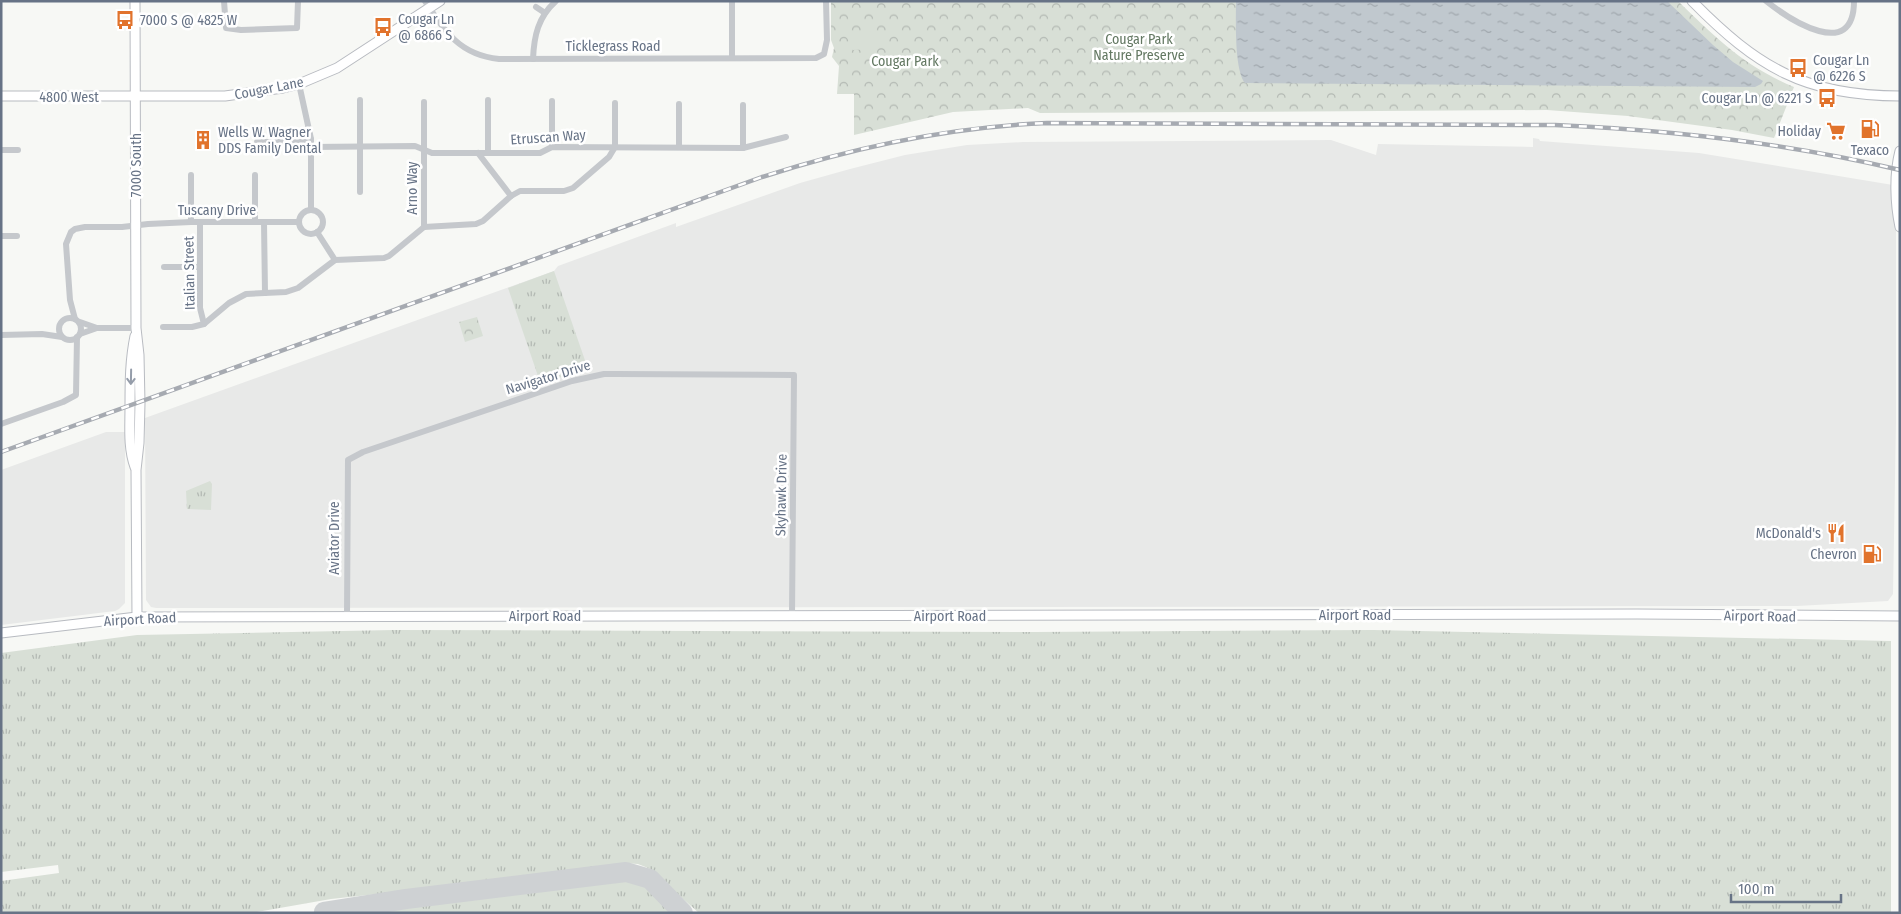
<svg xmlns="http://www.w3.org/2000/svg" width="1901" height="914" font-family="'Fira Sans Condensed',sans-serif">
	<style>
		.built { fill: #e8e9e8 }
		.grass { fill: url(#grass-tufts) }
		.park { fill: url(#park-crowns) }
		.pitch { fill: #d8dfd6 }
		.water { fill: url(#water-ripples) }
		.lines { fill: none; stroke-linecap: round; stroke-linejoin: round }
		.taxiway { stroke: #ced1d3; stroke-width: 20 }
		.secondary-casing { stroke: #b8bbc1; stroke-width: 11 }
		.street { stroke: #c5c8cc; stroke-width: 6 }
		.secondary { stroke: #fff; stroke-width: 9 }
		.rail-casing { stroke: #a6aab1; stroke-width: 4.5 }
		.rail { stroke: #fff; stroke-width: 2.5; stroke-dasharray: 8; stroke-linecap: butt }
		.oneway { stroke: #959daa }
		.labels { text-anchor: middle; stroke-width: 5; stroke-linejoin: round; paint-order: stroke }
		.poi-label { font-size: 14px; fill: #677386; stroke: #fff; text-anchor: start }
		.park-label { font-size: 14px; fill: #637862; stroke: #fff }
		.street-label { font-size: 14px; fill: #677386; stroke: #fff }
	</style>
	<defs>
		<pattern id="grass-tufts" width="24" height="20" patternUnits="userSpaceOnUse" patternTransform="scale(1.25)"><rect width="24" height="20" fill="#d8dfd6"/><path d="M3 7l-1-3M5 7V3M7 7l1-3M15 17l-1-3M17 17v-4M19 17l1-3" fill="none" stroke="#b3b9b3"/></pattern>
		<pattern id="park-crowns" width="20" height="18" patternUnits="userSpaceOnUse" patternTransform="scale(1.25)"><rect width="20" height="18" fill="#d8dfd6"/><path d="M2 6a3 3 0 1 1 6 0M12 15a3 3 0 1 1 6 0" fill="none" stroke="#b3b9b3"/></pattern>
		<pattern id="water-ripples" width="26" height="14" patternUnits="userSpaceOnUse" patternTransform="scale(1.25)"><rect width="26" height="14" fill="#c0c8ce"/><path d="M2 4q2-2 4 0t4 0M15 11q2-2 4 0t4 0" fill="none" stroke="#a0a7ad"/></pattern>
	</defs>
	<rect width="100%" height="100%" fill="#f7f8f5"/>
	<!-- built -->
	<g class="built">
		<path d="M1533 138 1539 139 1540 141 1699 153 1893 185 1896 228V422L1893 594 1888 601 1797 606 156 608 151 607 146 600 145 418 554 271 558 266 676 223V227L800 183 850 169 905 155 967 145 1023 142 1331 140 1376 155 1378 144 1533 147Z"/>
		<path d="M106 432H125V603L119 609 115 611 1 625V470Z"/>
	</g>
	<!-- grass -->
	<g class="grass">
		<path d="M554 271 588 369 542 383 539 379 508 288Z"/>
		<path d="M210 481 212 484 211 510 187 509 186 491Z"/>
		<path d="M394 630 1034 632 1373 630 1891 641V913H699L648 868 638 864 624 863 405 891 331 899 251 913H1V881L59 873 58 865 1 872V653L137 635Z"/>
		<path d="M628 880C647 882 660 899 673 913H362L361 911 406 908Z"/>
	</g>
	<!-- park -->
	<g class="park">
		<path d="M831 1H1678C1716 38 1744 66 1794 87L1774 138 1732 130 1628 116 1547 110 1040 113 1028 108 953 112 854 135V94H837L839 66 832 57 834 48 831 40Z"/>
		<path d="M477 317 483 336 465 342 459 322Z"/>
	</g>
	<!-- pitch -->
	<path class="pitch" d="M877 31V49L853 50V32Z"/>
	<!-- water -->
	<path class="water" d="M1236 1H1667L1713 45 1733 62 1763 81 1761 84 1755 87 1245 83C1234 70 1236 19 1236 1Z"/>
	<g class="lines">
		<!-- taxiway -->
		<path class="taxiway" d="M324 912 406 899 626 872 650 879 683 913"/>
		<!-- secondary casing -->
		<g class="secondary-casing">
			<g id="secondary">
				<path d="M135 1 136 328 139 355 140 403 139 443 136 470 137 617"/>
				<path d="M1692 1C1757 67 1805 96 1900 96"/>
				<path d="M1 96H225L283 88 299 84 337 68 440 1"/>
				<path d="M1900 151C1894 174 1895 203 1900 227"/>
				<path d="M135 336C130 360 130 383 130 406 130 427 128 448 135 467"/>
				<path d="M1 633 137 617 1637 614 1900 616"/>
			</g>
		</g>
		<!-- street -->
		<g class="street">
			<path d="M224 1 226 28 241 30 297 28 298 1"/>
			<path d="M425 1C445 32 460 55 499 59L816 58 824 54 827 40 826 1"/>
			<path d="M1766 1C1790 20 1854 62 1854 1"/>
			<path d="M536 7 545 13"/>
			<path d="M732 58V1"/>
			<path d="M533 59C534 36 538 17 556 1"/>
			<path d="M299 84 311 139V209"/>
			<path d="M552 101V147"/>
			<path d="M424 102V227"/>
			<path d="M743 105V148"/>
			<path d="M257 142H293L311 139"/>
			<path d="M311 147 415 146 432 153H540L552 147 743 148 786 137"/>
			<path d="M679 147V104"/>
			<path d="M1 150H18"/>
			<path d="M478 153 511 196"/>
			<path d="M488 153V100"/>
			<path d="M191 175V222"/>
			<path d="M360 192V100"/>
			<circle cx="311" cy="222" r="12"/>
			<path d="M200 222V308L204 324"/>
			<path d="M255 222V175"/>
			<path d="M264 222 265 293"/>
			<path d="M317 232 335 260"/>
			<path d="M1 236H17"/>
			<path d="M164 267H200"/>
			<circle cx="70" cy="329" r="11"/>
			<path d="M75 319 70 300 66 244 71 232 75 229 85 227H122L148 224 191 222H298"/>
			<path d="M80 322 97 328"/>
			<path d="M163 327H192L204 324 229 303 246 294 286 292 298 288 335 260 384 258 389 256 424 227 476 224 483 221 511 196 520 191H564L573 188 609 157 615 147V103"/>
			<path d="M80 334 97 328H136"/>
			<path d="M1 335 42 334 62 337"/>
			<path d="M1 424 63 402 76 395 77 337"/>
			<path d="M347 616 348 460 363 452 572 381 604 374H616L794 375 792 616"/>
		</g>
		<!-- secondary -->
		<use href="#secondary" class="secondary"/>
		<!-- rail casing -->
		<g class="rail-casing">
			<path id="rail" d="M1 452 762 177C855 147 949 127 1047 123L1555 125C1671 130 1787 143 1900 170"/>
		</g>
		<!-- rail -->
		<use href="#rail" class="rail"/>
	</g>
	<!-- one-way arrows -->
	<defs><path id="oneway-shaft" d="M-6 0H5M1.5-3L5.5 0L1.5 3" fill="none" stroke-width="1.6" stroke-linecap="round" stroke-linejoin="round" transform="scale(1.25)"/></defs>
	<use class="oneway" href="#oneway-shaft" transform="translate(131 377) rotate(91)"/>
	<!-- icons -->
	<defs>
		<g id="bus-bare" transform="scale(1.5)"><path d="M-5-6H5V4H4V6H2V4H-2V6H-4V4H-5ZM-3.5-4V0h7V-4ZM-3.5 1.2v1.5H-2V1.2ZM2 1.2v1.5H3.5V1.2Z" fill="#e1732c" stroke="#fff" stroke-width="2.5" paint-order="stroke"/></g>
		<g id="fuel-bare" transform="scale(1.5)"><path d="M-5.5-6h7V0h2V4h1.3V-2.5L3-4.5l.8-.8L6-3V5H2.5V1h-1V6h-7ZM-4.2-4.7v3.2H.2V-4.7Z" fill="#e1732c" stroke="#fff" stroke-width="2.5" paint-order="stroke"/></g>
		<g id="supermarket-bare" transform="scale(1.5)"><path d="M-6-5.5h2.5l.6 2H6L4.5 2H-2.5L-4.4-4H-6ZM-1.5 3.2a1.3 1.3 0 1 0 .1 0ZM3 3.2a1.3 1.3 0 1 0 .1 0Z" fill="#e1732c" stroke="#fff" stroke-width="2.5" paint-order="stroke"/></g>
		<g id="building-bare" transform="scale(1.5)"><path d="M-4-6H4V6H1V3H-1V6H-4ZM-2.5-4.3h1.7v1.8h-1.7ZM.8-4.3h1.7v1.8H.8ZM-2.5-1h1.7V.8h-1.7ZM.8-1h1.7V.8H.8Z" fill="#e1732c" stroke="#fff" stroke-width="2.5" paint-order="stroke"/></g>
		<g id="restaurant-bare" transform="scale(1.5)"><path d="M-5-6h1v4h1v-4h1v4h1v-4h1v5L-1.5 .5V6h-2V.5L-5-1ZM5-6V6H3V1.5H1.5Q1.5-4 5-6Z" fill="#e1732c" stroke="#fff" stroke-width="2.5" paint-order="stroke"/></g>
	</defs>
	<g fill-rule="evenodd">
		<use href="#bus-bare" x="125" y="20"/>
		<use href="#bus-bare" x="383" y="27"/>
		<use href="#bus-bare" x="1798" y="68"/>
		<use href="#bus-bare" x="1827" y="98"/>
		<use href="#fuel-bare" x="1870" y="129"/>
		<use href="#supermarket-bare" x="1836" y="131"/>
		<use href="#building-bare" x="203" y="140"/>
		<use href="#restaurant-bare" x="1836" y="533"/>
		<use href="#fuel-bare" x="1872" y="554"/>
	</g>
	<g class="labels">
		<!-- poi labels -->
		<g class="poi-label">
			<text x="398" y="24">Cougar Ln<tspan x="398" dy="16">@ 6866 S</tspan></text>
			<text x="140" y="25">7000 S @ 4825 W</text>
			<text x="1813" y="65">Cougar Ln<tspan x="1813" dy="16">@ 6226 S</tspan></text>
			<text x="1812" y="103" text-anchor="end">Cougar Ln @ 6221 S</text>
			<text x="1821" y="136" text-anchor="end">Holiday</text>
			<text x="218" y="137">Wells W. Wagner<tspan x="218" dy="16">DDS Family Dental</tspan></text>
			<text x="1870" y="155" text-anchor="middle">Texaco</text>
			<text x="1821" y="538" text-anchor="end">McDonald's</text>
			<text x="1857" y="559" text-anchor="end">Chevron</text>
		</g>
		<!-- park labels -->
		<g class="park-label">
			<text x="1139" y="44">Cougar Park<tspan x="1139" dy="16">Nature Preserve</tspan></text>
			<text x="905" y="66">Cougar Park</text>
		</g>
		<!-- street labels -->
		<g class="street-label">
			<text x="613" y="51">Ticklegrass Road</text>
			<text transform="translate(269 88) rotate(-11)" y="5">Cougar Lane</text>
			<text x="69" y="102">4800 West</text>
			<text transform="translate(548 137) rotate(-4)" y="5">Etruscan Way</text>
			<text transform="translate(136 165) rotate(-90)" y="5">7000 South</text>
			<text transform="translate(412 188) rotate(-90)" y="5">Arno Way</text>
			<text x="217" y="215">Tuscany Drive</text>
			<text transform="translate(189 273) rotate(-91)" y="5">Italian Street</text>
			<text transform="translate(548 377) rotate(-17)" y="5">Navigator Drive</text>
			<text transform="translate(781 495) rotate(-89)" y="5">Skyhawk Drive</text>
			<text transform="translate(334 538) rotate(-90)" y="5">Aviator Drive</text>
			<text x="1355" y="620">Airport Road</text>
			<text x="545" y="621">Airport Road</text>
			<text x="950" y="621">Airport Road</text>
			<text transform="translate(1760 616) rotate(1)" y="5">Airport Road</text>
			<text transform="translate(140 619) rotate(-3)" y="5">Airport Road</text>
		</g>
	</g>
	<!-- border -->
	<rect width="1901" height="914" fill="none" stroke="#677386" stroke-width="5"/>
	<!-- scale -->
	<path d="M1731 894v8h110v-8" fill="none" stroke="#677386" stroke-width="2.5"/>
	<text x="1738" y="894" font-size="15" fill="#677386" stroke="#ffffff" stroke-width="4" paint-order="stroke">100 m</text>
</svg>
